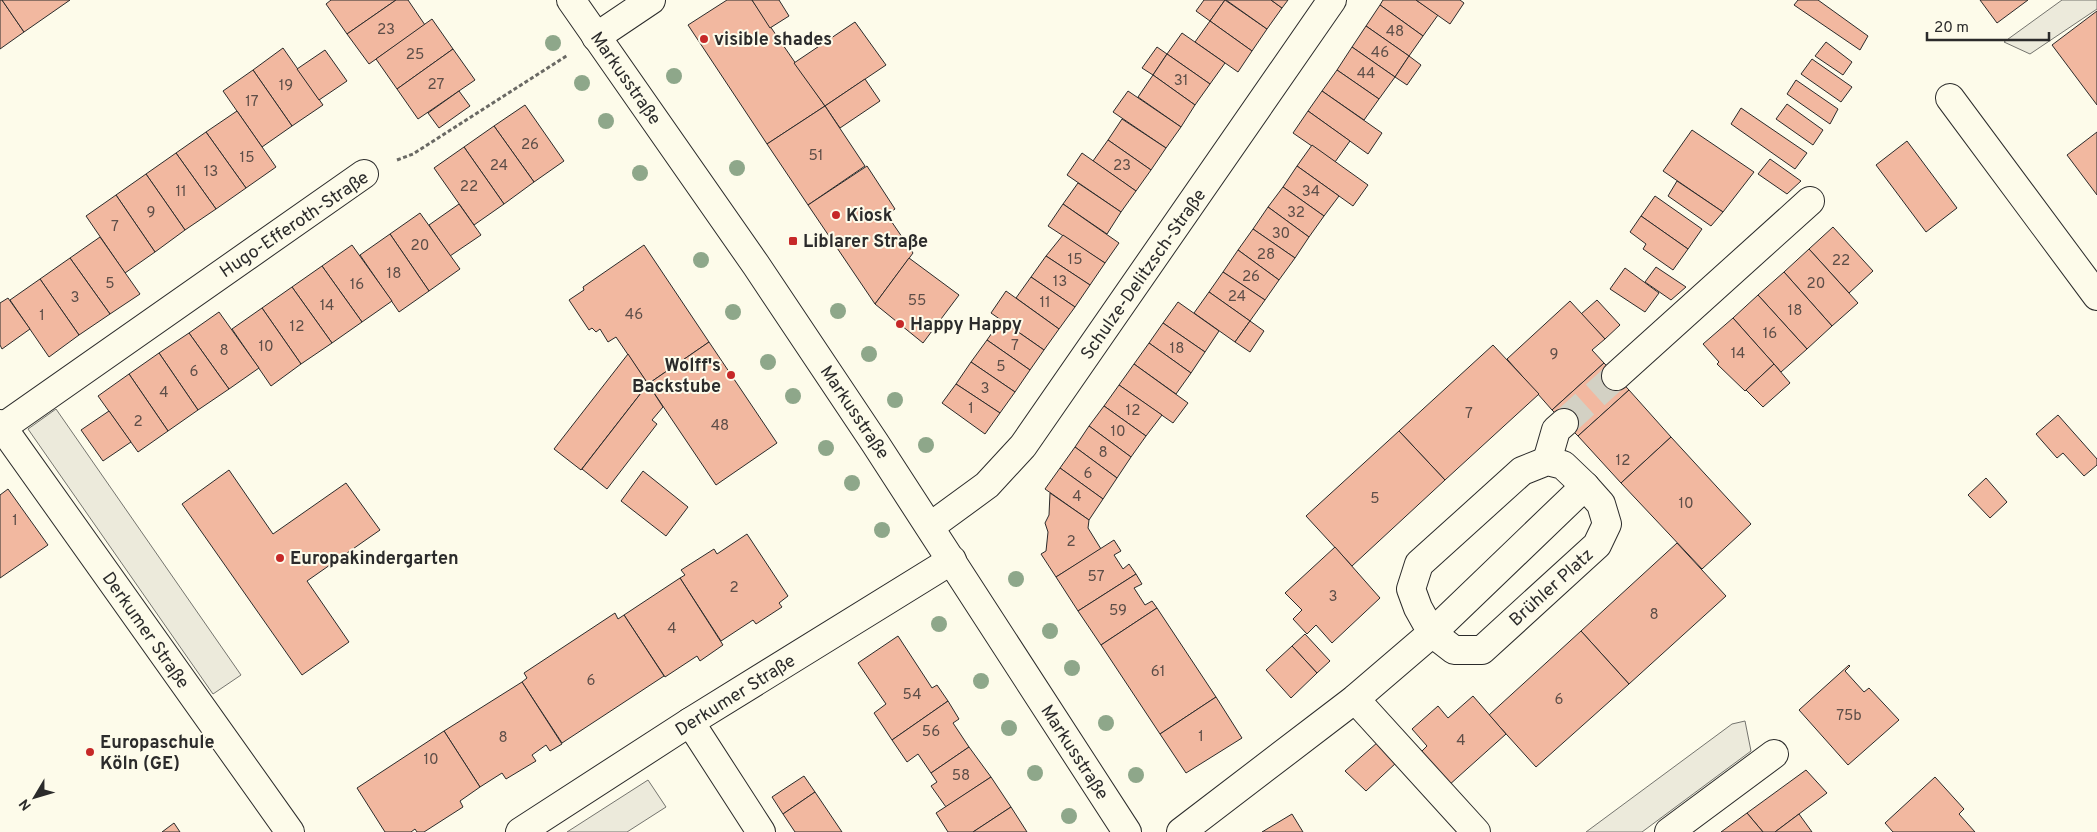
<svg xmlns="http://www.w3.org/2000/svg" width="2097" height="832" font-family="Overpass,sans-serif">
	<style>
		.parking { fill: #eceadb; stroke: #74746e }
		.building { fill: #f2b8a0; stroke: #2b2b2b }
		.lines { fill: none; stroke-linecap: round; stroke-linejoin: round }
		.minor-tunnel { stroke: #d3d1c4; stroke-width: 28; stroke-dasharray: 28 14; stroke-linecap: butt }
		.minor-casing { stroke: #2b2b2b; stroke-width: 30 }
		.path { stroke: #6a6964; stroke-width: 3; stroke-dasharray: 4 2.5; stroke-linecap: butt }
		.minor { stroke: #fdfbea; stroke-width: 28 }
		.tree { fill: #8ea78a }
		.poi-dot { fill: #c62828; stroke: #fdfbea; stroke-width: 2 }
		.labels { text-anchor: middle; stroke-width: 4; stroke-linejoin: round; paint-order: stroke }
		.number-label { font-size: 15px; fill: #5d4e48 }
		.poi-label { font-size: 18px; font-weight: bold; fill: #2b2b2b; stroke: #fdfbea; text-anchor: start }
		.street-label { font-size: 18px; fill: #2b2b2b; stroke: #fdfbea }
	</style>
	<rect width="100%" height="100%" fill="#fdfbea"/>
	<!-- parking -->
	<g class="parking">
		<path d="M2062 0H2097V9L2030 54 2004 42Z"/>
		<path d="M56 409 241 675 213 694 28 429Z"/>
		<path d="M1745 721 1751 751 1642 832H1586L1732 724Z"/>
		<path d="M648 780 666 807 641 823 627 832H567Z"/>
	</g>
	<!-- building -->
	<g class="building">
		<path d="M0 0H2L24 32 0 49Z"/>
		<path d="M2 0H70L24 32Z"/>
		<path d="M331 0H396L347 34 326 4Z"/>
		<path d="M396 0H408L425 25 369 64 347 34Z"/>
		<path d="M727 0H752L825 106 767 144 688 25Z"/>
		<path d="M752 0H779L789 16 770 28Z"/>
		<path d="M1204 0H1225L1210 21 1196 11Z"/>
		<path d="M1225 0 1267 29 1252 51 1210 21Z"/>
		<path d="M1226 0H1271L1282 8 1267 29Z"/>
		<path d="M1271 0H1288L1282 8Z"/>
		<path d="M1383 0H1416L1438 15 1423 36 1380 5Z"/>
		<path d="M1416 0H1460L1464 3 1450 24Z"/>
		<path d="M1798 0H1818L1868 36 1860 50 1794 5Z"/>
		<path d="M1980 0H2028L1997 23Z"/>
		<path d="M1380 5 1423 36 1409 56 1366 26Z"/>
		<path d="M2097 11V105L2052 45Z"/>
		<path d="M432 19 453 49 397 89 376 59Z"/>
		<path d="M1210 21 1252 51 1238 72 1195 42Z"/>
		<path d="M855 22 886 65 825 106 794 63Z"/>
		<path d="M1366 26 1409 56 1395 77 1352 47Z"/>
		<path d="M1182 33 1225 63 1210 84 1167 54Z"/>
		<path d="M1826 42 1852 62 1843 75 1815 56Z"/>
		<path d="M1157 47 1167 54 1153 75 1142 68Z"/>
		<path d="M1352 47 1395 77 1379 99 1337 70Z"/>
		<path d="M283 48 323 105 292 126 253 70Z"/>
		<path d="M453 49 475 80 418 119 397 89Z"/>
		<path d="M325 50 347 81 319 100 297 69Z"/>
		<path d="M1167 54 1210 84 1195 105 1153 75Z"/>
		<path d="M1409 56 1421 65 1407 85 1395 77Z"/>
		<path d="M1812 59 1852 87 1841 102 1801 74Z"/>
		<path d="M253 70 292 126 262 147 223 91Z"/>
		<path d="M1337 70 1379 99 1364 120 1322 91Z"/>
		<path d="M1153 75 1195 105 1181 127 1138 97Z"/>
		<path d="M865 79 880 101 840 128 825 106Z"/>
		<path d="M1796 80 1838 109 1830 124 1787 94Z"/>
		<path d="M459 91 470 106 439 128 428 113Z"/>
		<path d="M1128 91 1181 127 1166 148 1113 112Z"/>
		<path d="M1322 91 1382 133 1368 154 1308 111Z"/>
		<path d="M1787 104 1823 130 1813 145 1776 119Z"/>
		<path d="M525 105 564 161 534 182 494 126Z"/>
		<path d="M825 106 865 166 808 205 767 144Z"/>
		<path d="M1741 108 1807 153 1795 169 1731 124Z"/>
		<path d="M237 111 276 167 246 188 206 132Z"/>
		<path d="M1308 111 1350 141 1335 162 1293 133Z"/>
		<path d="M1122 119 1166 148 1151 170 1108 140Z"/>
		<path d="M494 126 534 182 504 204 464 147Z"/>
		<path d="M1692 130 1754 172 1723 212 1663 171Z"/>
		<path d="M206 132 246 188 216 209 176 153Z"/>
		<path d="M2097 132V195L2067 155Z"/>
		<path d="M1108 140 1151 170 1136 191 1093 161Z"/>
		<path d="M1907 141 1957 208 1926 232 1876 165Z"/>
		<path d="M1312 145 1368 185 1353 206 1297 166Z"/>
		<path d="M464 147 504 204 474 225 434 168Z"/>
		<path d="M176 153 216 209 185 230 146 174Z"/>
		<path d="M1082 153 1136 191 1121 212 1067 175Z"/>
		<path d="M1770 159 1801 181 1787 194 1758 174Z"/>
		<path d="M867 166 895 209 887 215 913 253 875 304 808 205Z"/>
		<path d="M1297 166 1339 196 1324 216 1283 187Z"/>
		<path d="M146 174 185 230 155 252 116 195Z"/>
		<path d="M1677 181 1723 212 1711 226 1668 196Z"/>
		<path d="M1078 183 1121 212 1107 234 1063 204Z"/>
		<path d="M1283 187 1324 216 1309 237 1268 207Z"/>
		<path d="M116 195 155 252 125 273 86 216Z"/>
		<path d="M1655 196 1702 229 1688 249 1641 216Z"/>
		<path d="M459 204 481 235 450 256 429 225Z"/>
		<path d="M1063 204 1119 243 1105 263 1048 226Z"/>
		<path d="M1268 207 1309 237 1295 258 1253 229Z"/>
		<path d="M420 213 460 269 429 291 390 234Z"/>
		<path d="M1641 216 1688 249 1673 270 1643 249 1646 244 1630 232Z"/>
		<path d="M1833 227 1873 271 1849 293 1809 249Z"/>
		<path d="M1253 229 1295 258 1279 280 1238 250Z"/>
		<path d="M390 234 429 291 399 312 360 255Z"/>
		<path d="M1063 235 1105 263 1090 285 1046 256Z"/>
		<path d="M100 237 140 294 110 314 70 258Z"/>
		<path d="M352 245 392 301 362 322 322 266Z"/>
		<path d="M644 245 709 342 648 384 616 337 608 342 600 329 596 332 592 328 589 330 569 300 584 290 583 287Z"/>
		<path d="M1809 249 1858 303 1832 326 1784 272Z"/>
		<path d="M1238 250 1279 280 1265 300 1223 272Z"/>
		<path d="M1046 256 1090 285 1075 307 1031 277Z"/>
		<path d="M70 258 110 314 79 335 40 279Z"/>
		<path d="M909 258 959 295 923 343 875 304Z"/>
		<path d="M322 266 362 322 332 343 292 287Z"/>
		<path d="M1656 267 1686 287 1671 300 1645 282Z"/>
		<path d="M1625 268 1659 293 1645 312 1610 289Z"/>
		<path d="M1223 272 1265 300 1250 321 1209 292Z"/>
		<path d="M1784 272 1832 326 1807 349 1758 295Z"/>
		<path d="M1031 277 1075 307 1059 329 1016 298Z"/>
		<path d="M40 279 79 335 49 357 10 300Z"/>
		<path d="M292 287 332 343 301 364 262 308Z"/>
		<path d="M1006 291 1059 329 1044 350 991 313Z"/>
		<path d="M1209 292 1250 321 1235 342 1194 313Z"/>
		<path d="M1758 295 1807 349 1781 372 1733 318Z"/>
		<path d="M8 298 30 329 2 349 0 345V303Z"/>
		<path d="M1597 300 1620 325 1605 339 1581 314Z"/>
		<path d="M1570 301 1605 339 1592 350 1604 363 1552 410 1507 359Z"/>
		<path d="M1178 302 1219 331 1205 352 1163 323Z"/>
		<path d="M262 308 301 364 271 386 232 329Z"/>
		<path d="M219 312 259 368 229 389 189 333Z"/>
		<path d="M1733 318 1774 364 1745 391 1717 364 1719 362 1703 344Z"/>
		<path d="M1001 320 1044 350 1030 370 987 340Z"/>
		<path d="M1250 321 1264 331 1250 352 1235 342Z"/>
		<path d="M1163 323 1205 352 1191 373 1149 343Z"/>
		<path d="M189 333 229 389 198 410 159 353Z"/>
		<path d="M987 340 1030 370 1015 392 971 362Z"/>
		<path d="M709 342 777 443 716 485 648 384Z"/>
		<path d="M1149 343 1191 373 1176 394 1134 364Z"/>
		<path d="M1493 345 1539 394 1445 480 1399 431Z"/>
		<path d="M159 353 198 410 168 431 129 374Z"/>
		<path d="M628 354 648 384 581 470 554 449Z"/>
		<path d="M971 362 1015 392 1000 413 956 384Z"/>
		<path d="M1604 363 1629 390 1578 436 1552 410Z"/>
		<path d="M1134 364 1188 403 1173 423 1119 385Z"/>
		<path d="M1774 364 1790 383 1763 407 1746 390Z"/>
		<path d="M129 374 168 431 138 452 98 396Z"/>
		<path d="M648 384 663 407 652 420 657 424 607 489 582 469Z"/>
		<path d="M956 384 1000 413 985 434 942 403Z"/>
		<path d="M1119 385 1162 415 1146 436 1104 406Z"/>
		<path d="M1629 390 1671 437 1621 483 1578 436Z"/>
		<path d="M1104 406 1146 436 1131 457 1089 426Z"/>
		<path d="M109 411 131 442 103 461 81 430Z"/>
		<path d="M2058 415 2097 459V465L2084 476 2063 453 2057 458 2036 434Z"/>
		<path d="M1089 426 1131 457 1117 478 1075 447Z"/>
		<path d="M1399 431 1445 480 1352 566 1306 516Z"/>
		<path d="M1671 437 1751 524 1702 569 1621 483Z"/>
		<path d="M1075 447 1117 478 1103 499 1060 468Z"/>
		<path d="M1060 468 1103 499 1089 520 1045 489Z"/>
		<path d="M229 470 273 534 346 483 380 530 307 581 349 642 302 675 182 504Z"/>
		<path d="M643 471 688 507 666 536 621 501Z"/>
		<path d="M1986 478 2007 502 1990 518 1968 495Z"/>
		<path d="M8 489 48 545 0 578V495Z"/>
		<path d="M1050 493 1089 520 1088 528 1101 549 1056 577 1041 554 1046 551 1048 532 1045 523 1049 515Z"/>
		<path d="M747 534 788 596 779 603 782 607 756 624 753 620 721 641 680 578 685 575 681 570 714 549 717 554Z"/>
		<path d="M1114 540 1121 551 1114 555 1123 569 1129 564 1136 574 1078 611 1056 577Z"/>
		<path d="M1677 543 1726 596 1629 684 1581 631Z"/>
		<path d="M1335 547 1380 598 1332 643 1316 625 1307 634 1293 619 1302 610 1285 593Z"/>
		<path d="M1136 574 1142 584 1134 588 1145 605 1152 601 1157 608 1101 645 1078 611Z"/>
		<path d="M680 578 723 645 700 661 697 656 665 677 624 615Z"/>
		<path d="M1157 608 1216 697 1160 734 1101 645Z"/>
		<path d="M615 613 618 619 624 615 664 676 562 743 522 682 527 678 524 673Z"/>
		<path d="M1581 631 1629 684 1536 767 1489 715Z"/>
		<path d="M1305 634 1330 661 1317 673 1292 646Z"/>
		<path d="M898 636 932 688 937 685 948 701 892 740 874 713 886 704 858 663Z"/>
		<path d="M1292 646 1317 673 1291 698 1266 670Z"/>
		<path d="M1849 665 1850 666 1845 671 1864 692 1869 688 1899 720 1848 765 1799 710Z"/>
		<path d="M522 682 562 744 550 751 546 745 532 755 536 761 506 779 502 773 480 787 444 731Z"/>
		<path d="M1473 696 1506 734 1448 786 1419 754 1427 746 1412 729 1438 706 1448 718Z"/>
		<path d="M1216 697 1242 738 1186 773 1160 734Z"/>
		<path d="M948 701 959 719 953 723 969 747 931 773 918 754 907 762 892 740Z"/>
		<path d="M444 731 480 787 460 801 463 807 424 832H417L415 829 411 832H385L357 788Z"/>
		<path d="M1378 742 1397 762 1366 791 1345 771Z"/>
		<path d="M969 747 991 777 946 807 931 786 937 782 931 773Z"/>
		<path d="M1806 770 1827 793 1775 832H1763L1747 813Z"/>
		<path d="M804 776 815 792 783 814 772 797Z"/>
		<path d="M991 777 1011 807 973 832H948L936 813Z"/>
		<path d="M1935 777 1964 809 1959 814 1975 832H1893L1885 823Z"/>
		<path d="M815 792 842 832H795L783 814Z"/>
		<path d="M1011 807 1027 832H973Z"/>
		<path d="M1747 813 1763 832H1721Z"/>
		<path d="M1292 814 1303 832H1262Z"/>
		<path d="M1799 814 1812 832H1775Z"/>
		<path d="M174 823 180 832H162Z"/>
	</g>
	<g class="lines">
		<!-- minor-tunnel -->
		<path class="minor-tunnel" d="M1564 423 1616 376"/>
		<!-- minor casing -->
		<g class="minor-casing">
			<g id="minor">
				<path d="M571 0 756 265 875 443 1127 832"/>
				<path d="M596 37 651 0"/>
				<path d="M1950 98 2097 296"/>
				<path d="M1616 376 1810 201"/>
				<path d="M0 424 290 832"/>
				<path d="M0 429 364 174"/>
				<path d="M1547 461 1563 465 1585 486 1601 504 1607 524 1597 545 1482 650H1454L1432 633 1418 608 1411 589 1419 564 1522 471Z"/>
				<path d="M1547 461 1556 430 1564 423"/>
				<path d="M931 526 987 485 1023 446 1332 0"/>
				<path d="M1355 699 1476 832"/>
				<path d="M690 722 761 832"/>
				<path d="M520 832 690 722 952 560"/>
				<path d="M1181 832 1355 699 1432 633 1585 486"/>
				<path d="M1669 832 1774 754"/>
			</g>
		</g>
		<!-- path -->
		<path class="path" d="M397 160 413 154 568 55"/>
		<!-- minor -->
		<use href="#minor" class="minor"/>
	</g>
	<!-- trees -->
	<g class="tree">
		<circle cx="553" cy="43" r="8"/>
		<circle cx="674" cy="76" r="8"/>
		<circle cx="582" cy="83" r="8"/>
		<circle cx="606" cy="121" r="8"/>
		<circle cx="737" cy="168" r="8"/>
		<circle cx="640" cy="173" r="8"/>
		<circle cx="701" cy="260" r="8"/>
		<circle cx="838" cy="311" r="8"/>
		<circle cx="733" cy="312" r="8"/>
		<circle cx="869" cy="354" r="8"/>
		<circle cx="768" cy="362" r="8"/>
		<circle cx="793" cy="396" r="8"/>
		<circle cx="895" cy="400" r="8"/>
		<circle cx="926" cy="445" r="8"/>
		<circle cx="826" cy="448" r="8"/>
		<circle cx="852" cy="483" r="8"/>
		<circle cx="882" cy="530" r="8"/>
		<circle cx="1016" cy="579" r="8"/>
		<circle cx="939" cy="624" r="8"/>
		<circle cx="1050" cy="631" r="8"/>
		<circle cx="1072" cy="668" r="8"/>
		<circle cx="981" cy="681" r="8"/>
		<circle cx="1106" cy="723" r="8"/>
		<circle cx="1009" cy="728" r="8"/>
		<circle cx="1035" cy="773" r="8"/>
		<circle cx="1136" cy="775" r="8"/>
		<circle cx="1069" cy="816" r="8"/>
	</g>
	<!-- markers -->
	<g class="poi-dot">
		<circle cx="704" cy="39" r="5"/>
		<circle cx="836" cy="215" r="5"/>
		<rect x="788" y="236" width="10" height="10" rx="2.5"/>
		<circle cx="900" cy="324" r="5"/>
		<circle cx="731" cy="375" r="5"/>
		<circle cx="280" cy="558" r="5"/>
		<circle cx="90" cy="752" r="5"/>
	</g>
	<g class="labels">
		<!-- number labels -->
		<g class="number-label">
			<text x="386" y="34">23</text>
			<text x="1395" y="36">48</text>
			<text x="1380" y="57">46</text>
			<text x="415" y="59">25</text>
			<text x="1366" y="78">44</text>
			<text x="1181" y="85">31</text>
			<text x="436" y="89">27</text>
			<text x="286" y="90">19</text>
			<text x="252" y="106">17</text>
			<text x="530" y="149">26</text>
			<text x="816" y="160">51</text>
			<text x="247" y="162">15</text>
			<text x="499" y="170">24</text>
			<text x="1122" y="170">23</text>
			<text x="211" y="176">13</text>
			<text x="469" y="191">22</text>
			<text x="181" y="196">11</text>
			<text x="1311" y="196">34</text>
			<text x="151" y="217">9</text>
			<text x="1296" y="217">32</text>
			<text x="115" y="231">7</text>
			<text x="1281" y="238">30</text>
			<text x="420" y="250">20</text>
			<text x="1266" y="259">28</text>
			<text x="1075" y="264">15</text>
			<text x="1841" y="265">22</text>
			<text x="394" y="278">18</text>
			<text x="1251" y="281">26</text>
			<text x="1060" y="286">13</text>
			<text x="110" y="288">5</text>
			<text x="1816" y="288">20</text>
			<text x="357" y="289">16</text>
			<text x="1237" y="301">24</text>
			<text x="75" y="302">3</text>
			<text x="917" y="305">55</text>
			<text x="1045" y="307">11</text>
			<text x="327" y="310">14</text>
			<text x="1795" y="315">18</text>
			<text x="634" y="319">46</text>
			<text x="42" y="320">1</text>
			<text x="297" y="331">12</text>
			<text x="1770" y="338">16</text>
			<text x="1015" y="350">7</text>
			<text x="266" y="351">10</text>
			<text x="1177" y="353">18</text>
			<text x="224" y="355">8</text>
			<text x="1738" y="358">14</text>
			<text x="1554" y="359">9</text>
			<text x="1001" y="371">5</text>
			<text x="194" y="376">6</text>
			<text x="985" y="393">3</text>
			<text x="164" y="397">4</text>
			<text x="971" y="413">1</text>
			<text x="1133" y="415">12</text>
			<text x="1469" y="418">7</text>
			<text x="138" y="426">2</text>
			<text x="720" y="430">48</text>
			<text x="1118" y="436">10</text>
			<text x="1103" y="457">8</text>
			<text x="1623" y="465">12</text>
			<text x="1088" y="478">6</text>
			<text x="1077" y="501">4</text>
			<text x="1375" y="503">5</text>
			<text x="1686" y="508">10</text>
			<text x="15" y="525">1</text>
			<text x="1071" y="546">2</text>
			<text x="1096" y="581">57</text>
			<text x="734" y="592">2</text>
			<text x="1333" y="601">3</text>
			<text x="1118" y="615">59</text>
			<text x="1654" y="619">8</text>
			<text x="672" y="633">4</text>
			<text x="1158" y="676">61</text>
			<text x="591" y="685">6</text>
			<text x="912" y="699">54</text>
			<text x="1559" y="704">6</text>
			<text x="1849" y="720">75b</text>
			<text x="931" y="736">56</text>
			<text x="1201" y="741">1</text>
			<text x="503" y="742">8</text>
			<text x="1461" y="745">4</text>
			<text x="431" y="764">10</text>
			<text x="961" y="780">58</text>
		</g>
		<!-- poi labels -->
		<g class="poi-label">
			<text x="714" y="45">visible shades</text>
			<text x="846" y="221">Kiosk</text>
			<text x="803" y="247">Liblarer Straße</text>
			<text x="910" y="330">Happy Happy</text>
			<text x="721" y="371" text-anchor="end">Wolff's<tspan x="721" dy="21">Backstube</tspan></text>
			<text x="290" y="564">Europakindergarten</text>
			<text x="100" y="748">Europaschule<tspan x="100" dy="21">Köln (GE)</tspan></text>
		</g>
		<!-- street labels -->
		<g class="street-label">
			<text transform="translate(626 78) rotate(55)" y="6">Markusstraße</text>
			<text transform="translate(294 224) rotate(-34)" y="6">Hugo-Efferoth-Straße</text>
			<text transform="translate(1143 274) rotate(-55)" y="6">Schulze-Delitzsch-Straße</text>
			<text transform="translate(855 412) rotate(56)" y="6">Markusstraße</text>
			<text transform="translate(1551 587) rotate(-42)" y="6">Brühler Platz</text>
			<text transform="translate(146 630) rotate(55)" y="6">Derkumer Straße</text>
			<text transform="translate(735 695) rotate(-32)" y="6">Derkumer Straße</text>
			<text transform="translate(1075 752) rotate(57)" y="6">Markusstraße</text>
		</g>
	</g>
	<!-- north arrow -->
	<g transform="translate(35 797) rotate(232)" stroke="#fdfbea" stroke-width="4" paint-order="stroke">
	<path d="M0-4L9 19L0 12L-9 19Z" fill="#2b2b2b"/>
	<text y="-8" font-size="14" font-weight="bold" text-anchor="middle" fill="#2b2b2b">N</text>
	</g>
	<!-- scale -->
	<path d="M1927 32v8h122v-8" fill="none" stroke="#2b2b2b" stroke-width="2.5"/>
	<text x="1934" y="32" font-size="15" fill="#2b2b2b" stroke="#fdfbea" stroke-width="4" paint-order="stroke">20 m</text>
</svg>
